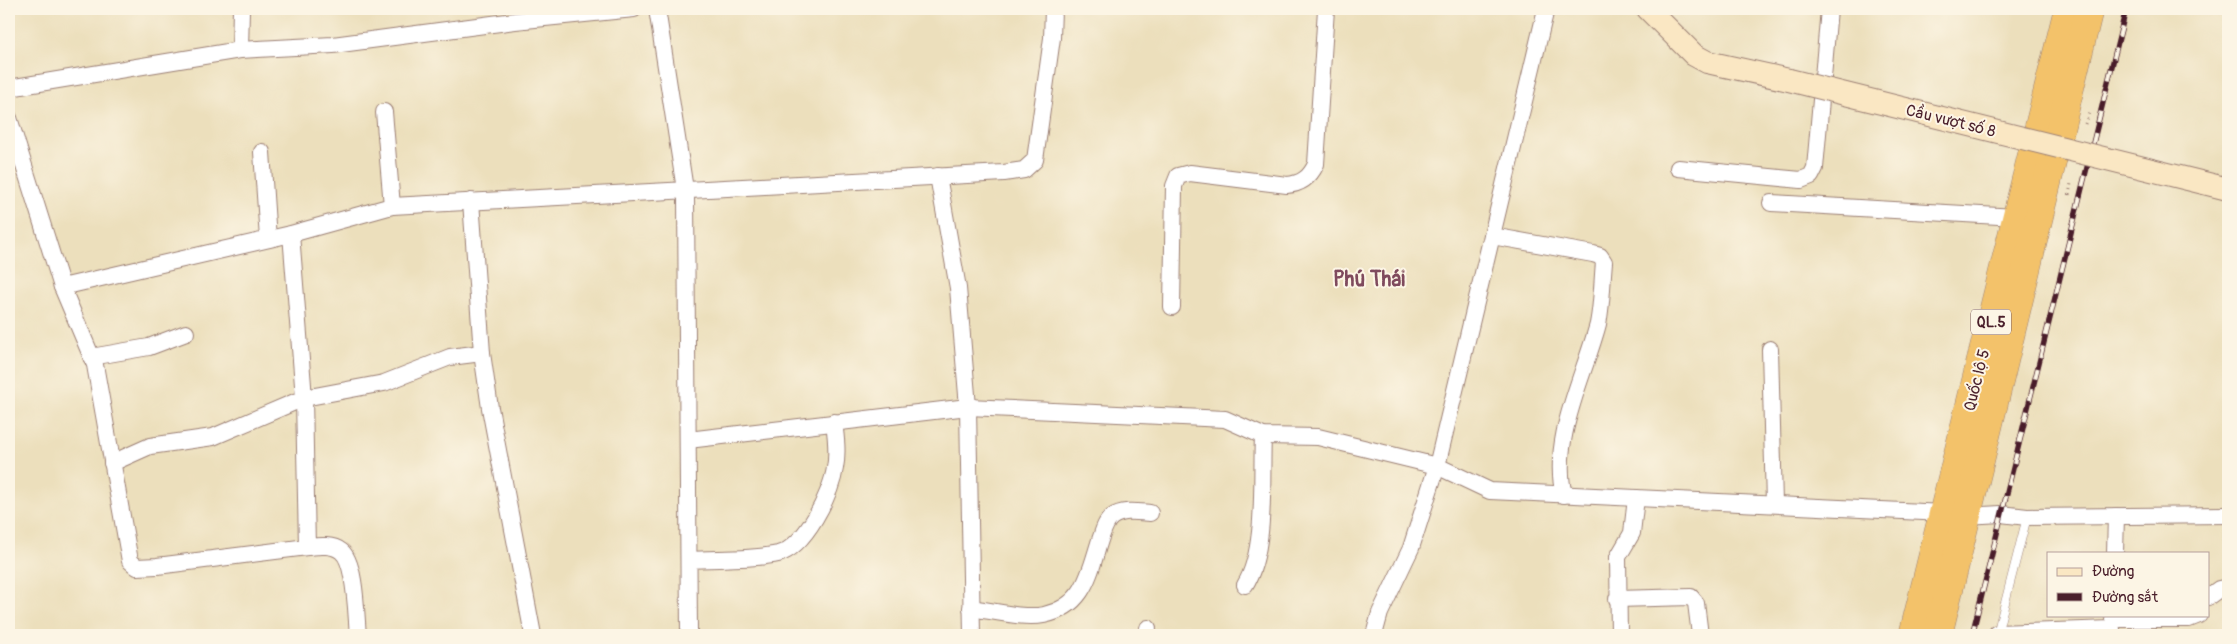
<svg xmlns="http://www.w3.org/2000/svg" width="2237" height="644" font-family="Pangolin,sans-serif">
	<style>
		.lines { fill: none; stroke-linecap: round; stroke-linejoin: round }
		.lane-casing { stroke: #9b7f74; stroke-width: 9 }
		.street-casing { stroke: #9b7f74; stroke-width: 18 }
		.secondary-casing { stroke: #9b7f74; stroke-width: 24 }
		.highway-casing { stroke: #9b7f74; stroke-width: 29 }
		.path { stroke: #9b7f74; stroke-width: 3; stroke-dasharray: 1 4; stroke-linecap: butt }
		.lane { stroke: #fff; stroke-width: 8 }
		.street { stroke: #fff; stroke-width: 16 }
		.secondary { stroke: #fae7c3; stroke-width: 22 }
		.highway { stroke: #f3c26a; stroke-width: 28 }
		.rail-casing { stroke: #4a1f2b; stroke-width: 5.5 }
		.rail { stroke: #fcf5e5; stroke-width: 4; stroke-dasharray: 11; stroke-linecap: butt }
		.secondary-bridge-casing { stroke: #9b7f74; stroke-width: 24; stroke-linecap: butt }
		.secondary-bridge { stroke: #fae7c3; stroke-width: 22 }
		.labels { text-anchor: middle; stroke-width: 4; stroke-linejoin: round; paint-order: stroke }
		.shield { fill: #fcf5e5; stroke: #7f5f63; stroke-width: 1 }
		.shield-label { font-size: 15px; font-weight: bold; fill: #4a1f2b }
		.street-label { font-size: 16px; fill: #4a1f2b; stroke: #fcf5e5 }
		.district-label { font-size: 21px; font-weight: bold; fill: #7f4a5d; stroke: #fcf5e5 }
	</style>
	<rect width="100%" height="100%" fill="#fcf5e5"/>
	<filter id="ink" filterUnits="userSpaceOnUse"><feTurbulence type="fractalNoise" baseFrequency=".02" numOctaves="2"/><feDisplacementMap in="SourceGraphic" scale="10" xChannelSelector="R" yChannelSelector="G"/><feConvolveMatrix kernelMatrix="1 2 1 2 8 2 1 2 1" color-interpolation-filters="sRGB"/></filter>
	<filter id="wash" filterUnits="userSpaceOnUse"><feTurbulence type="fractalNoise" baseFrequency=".0096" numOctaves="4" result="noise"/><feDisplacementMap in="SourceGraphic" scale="20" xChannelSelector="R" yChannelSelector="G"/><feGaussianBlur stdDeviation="1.12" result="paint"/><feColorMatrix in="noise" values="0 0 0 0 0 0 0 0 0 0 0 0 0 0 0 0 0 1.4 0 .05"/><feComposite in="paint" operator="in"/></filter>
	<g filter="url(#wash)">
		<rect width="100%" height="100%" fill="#ecdfbc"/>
	</g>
	<g filter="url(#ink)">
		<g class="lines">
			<!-- lane casing -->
			<g class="lane-casing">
				<path id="lane" d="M1997 634 2027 517"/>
			</g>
			<!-- street casing -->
			<g class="street-casing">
				<g id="street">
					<path d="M657 9 686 196 689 635"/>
					<path d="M240 50 241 9"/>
					<path d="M9 88 240 50 333 45 515 21 634 9"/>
					<path d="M384 112 392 206"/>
					<path d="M9 118 62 287 95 365 130 561 137 567 157 566 307 547"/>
					<path d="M262 152 268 239"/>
					<path d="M1678 168 1801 180 1811 176 1815 168 1829 9"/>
					<path d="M938 176 958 288 968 407 972 635"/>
					<path d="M471 201 482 353 490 408 533 635"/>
					<path d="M1771 203 2016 217"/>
					<path d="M291 234 304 398 307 547C318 546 332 544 341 551 356 562 356 616 358 635"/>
					<path d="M1492 236 1593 254 1600 256 1604 262C1602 283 1602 304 1598 324 1584 377 1550 440 1564 495"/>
					<path d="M62 287 291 234 392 206 1004 173 1024 170 1035 160 1052 38 1053 9"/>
					<path d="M1172 307 1174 186 1178 176 1190 173 1287 185C1302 184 1310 177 1316 164L1326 9"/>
					<path d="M1770 349 1774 504"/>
					<path d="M91 357 149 347 186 333"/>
					<path d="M688 440 968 407 1225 419 1263 436 1318 437 1437 466 1490 491 1944 513"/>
					<path d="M112 463 150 446 213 437 304 398 384 383 450 357 482 353"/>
					<path d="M1966 516 2001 514 2027 517 2228 515"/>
					<path d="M2115 553 2116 516"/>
					<path d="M689 560C716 558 752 560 778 554 805 547 831 494 835 468 838 453 836 437 834 422"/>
					<path d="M1245 585C1267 550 1261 478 1263 436"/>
					<path d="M2208 597 2219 589 2228 587"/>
					<path d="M1617 599 1691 597 1696 603 1700 635"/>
					<path d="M971 608C993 611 1024 619 1044 615 1085 606 1089 574 1100 540 1103 532 1105 522 1112 517 1123 509 1138 512 1150 513"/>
					<path d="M2113 619H2189L2199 615"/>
					<path d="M1997 633 2112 629"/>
					<path d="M1147 635 1148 628"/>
					<path d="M1374 635 1380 613 1411 548 1437 466 1546 9"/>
					<path d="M1619 635 1618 557 1632 533 1636 498"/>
				</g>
			</g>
			<!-- secondary casing -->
			<g class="secondary-casing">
				<path id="secondary" d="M1648 9 1694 55 1707 62 1789 80"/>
			</g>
			<!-- highway casing -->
			<g class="highway-casing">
				<g id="highway">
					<path d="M1913 635 2068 9"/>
					<path d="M1938 635 2089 9"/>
				</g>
			</g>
			<!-- path -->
			<g class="path">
				<path d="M2085 124 2090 110"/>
				<path d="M2069 195 2071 183"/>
			</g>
			<!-- lane -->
			<use href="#lane" class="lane"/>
			<!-- street -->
			<use href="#street" class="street"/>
			<!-- secondary -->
			<use href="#secondary" class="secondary"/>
			<!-- highway -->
			<use href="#highway" class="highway"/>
			<!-- rail casing -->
			<g class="rail-casing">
				<path id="rail" d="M1972 635 2126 9"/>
			</g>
			<!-- rail -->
			<use href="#rail" class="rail"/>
			<!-- secondary-bridge casing -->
			<g class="secondary-bridge-casing">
				<path id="secondary-bridge" d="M1789 80 2228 189"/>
			</g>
			<!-- secondary-bridge -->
			<use href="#secondary-bridge" class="secondary-bridge"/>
		</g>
	</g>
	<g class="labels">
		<!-- shield labels -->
		<rect class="shield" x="1971" y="309.5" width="40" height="25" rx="4"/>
		<g class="shield-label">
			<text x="1991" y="327">QL.5</text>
		</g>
		<!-- street labels -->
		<g class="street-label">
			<text transform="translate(1951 120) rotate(14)" y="6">Cầu vượt số 8</text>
			<text transform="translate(1976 380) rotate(-76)" y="6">Quốc lộ 5</text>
		</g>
		<!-- district labels -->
		<g class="district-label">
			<text x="1369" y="286">Phú Thái</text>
		</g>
	</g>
	<!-- margin -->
	<rect width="2237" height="644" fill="none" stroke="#fcf5e5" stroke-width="30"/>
	<!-- legend -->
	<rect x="2047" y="552" width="162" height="65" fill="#fcf5e5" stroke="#b59f9b"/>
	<rect x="2057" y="568" width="25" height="8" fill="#fae7c3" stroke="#b59f9b"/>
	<text x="2092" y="576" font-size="15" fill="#4a1f2b">Đường</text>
	<rect x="2057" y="593" width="25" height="8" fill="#4a1f2b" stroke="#b59f9b"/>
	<text x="2092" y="602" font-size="15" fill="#4a1f2b">Đường sắt</text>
</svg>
